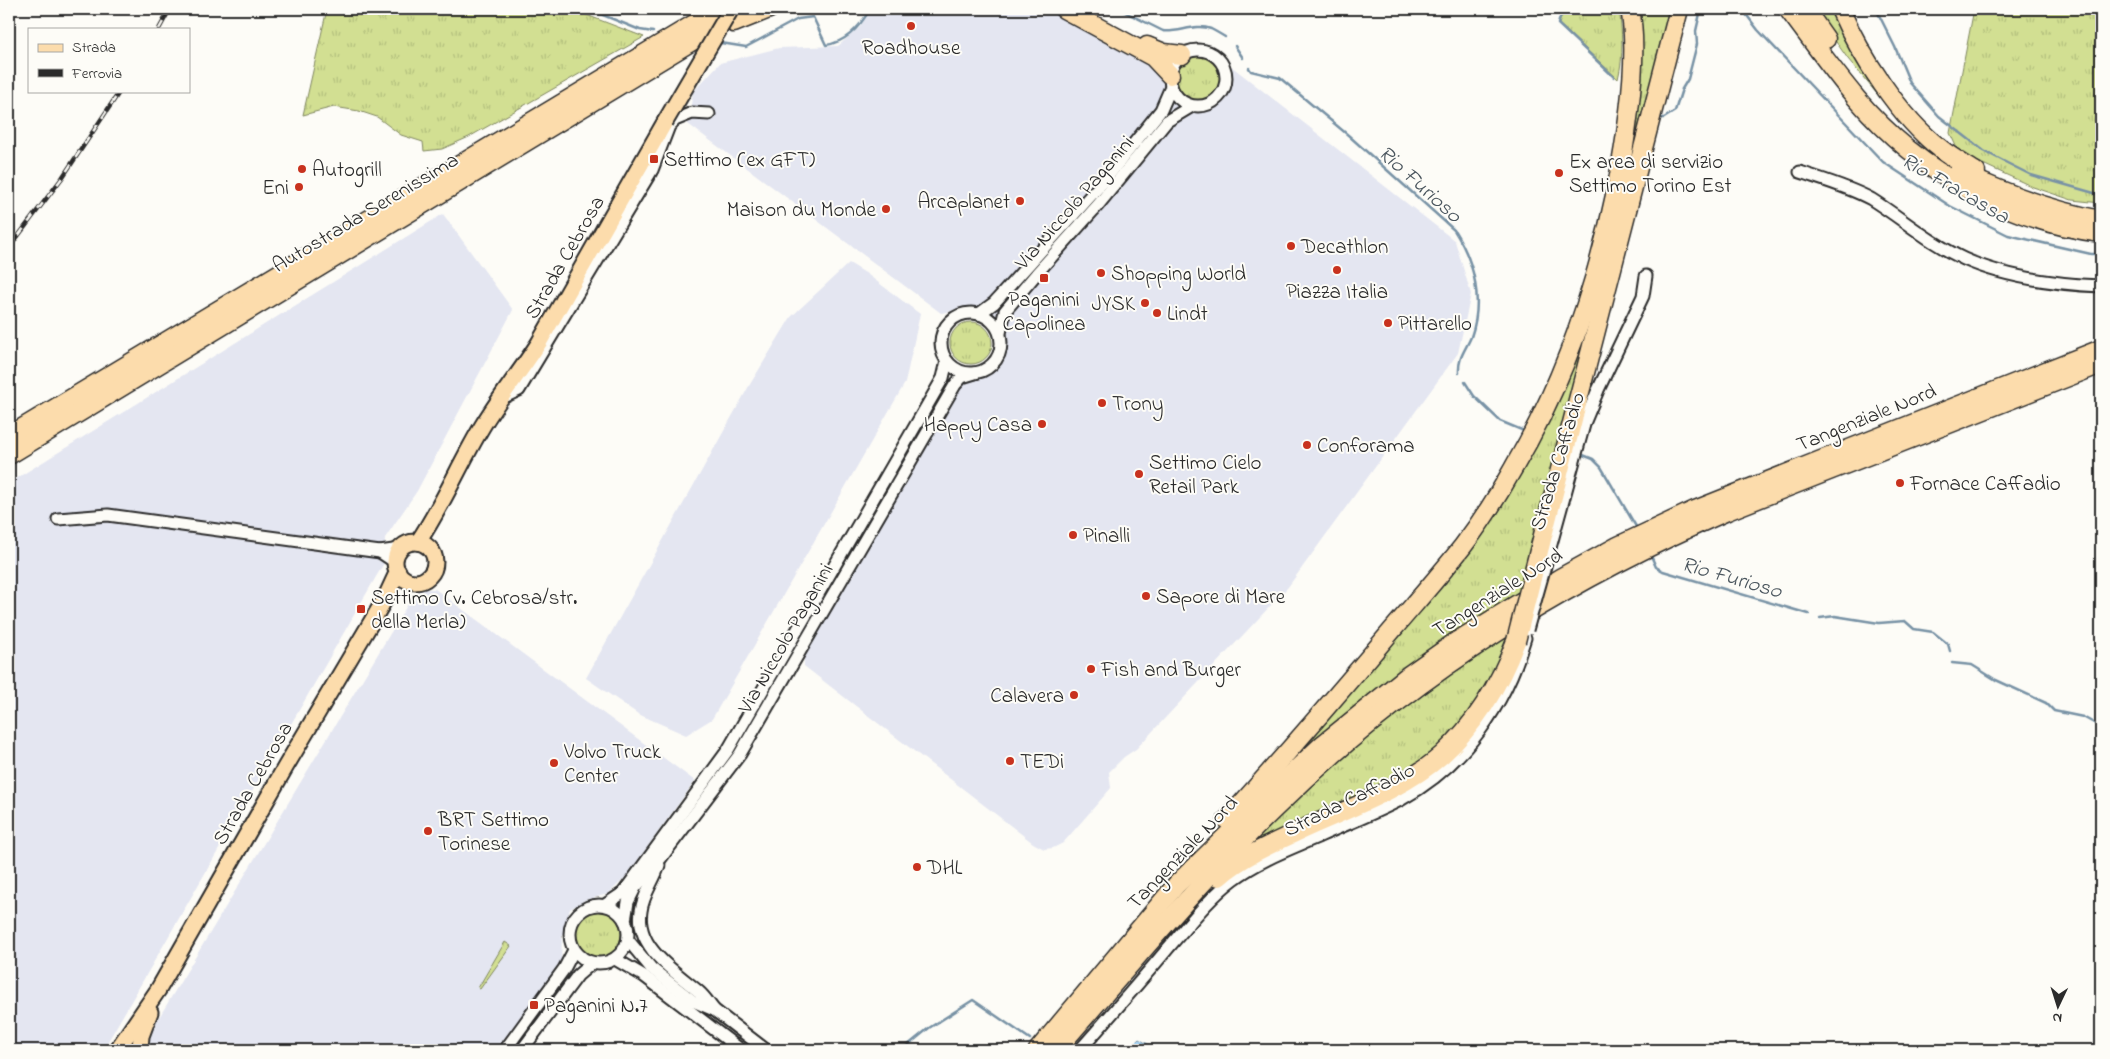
<svg xmlns="http://www.w3.org/2000/svg" width="2110" height="1059" font-family="'Indie Flower',sans-serif">
	<style>
		.built { fill: #e4e6f1 }
		.grass { fill: url(#grass-tufts); stroke: #7e855e }
		.water { fill: url(#water-ripples); stroke: #7892a5 }
		.lines { fill: none; stroke-linecap: round; stroke-linejoin: round }
		.stream { stroke: #7892a5; stroke-width: 2.5 }
		.minor-casing { stroke: #2b2b2b; stroke-width: 15 }
		.major-casing { stroke: #2b2b2b; stroke-width: 19 }
		.highway-casing { stroke: #2b2b2b; stroke-width: 21 }
		.minor { stroke: #fdfcf7; stroke-width: 11 }
		.major { stroke: #fcdcac; stroke-width: 15 }
		.highway { stroke: #fcdcac; stroke-width: 18 }
		.rail-casing { stroke: #2b2b2b; stroke-width: 4.5 }
		.rail { stroke: #fdfcf7; stroke-width: 2.5; stroke-dasharray: 8; stroke-linecap: butt }
		.minor-bridge-casing { stroke: #2b2b2b; stroke-width: 15; stroke-linecap: butt }
		.major-bridge-casing { stroke: #2b2b2b; stroke-width: 19; stroke-linecap: butt }
		.highway-bridge-casing { stroke: #2b2b2b; stroke-width: 21; stroke-linecap: butt }
		.minor-bridge { stroke: #fdfcf7; stroke-width: 11 }
		.major-bridge { stroke: #fcdcac; stroke-width: 15 }
		.highway-bridge { stroke: #fcdcac; stroke-width: 18 }
		.poi-dot { fill: #c8321e; stroke: #fdfcf7; stroke-width: 2 }
		.labels { text-anchor: middle; stroke-width: 4; stroke-linejoin: round; paint-order: stroke }
		.poi-label { font-size: 21px; fill: #2b2b2b; stroke: #fdfcf7; text-anchor: start }
		.street-label { font-size: 21px; fill: #2b2b2b; stroke: #fdfcf7 }
		.water-label { font-size: 22px; font-style: italic; fill: #4b565e; stroke: #fdfcf7 }
	</style>
	<defs>
		<pattern id="grass-tufts" width="24" height="20" patternUnits="userSpaceOnUse" patternTransform="scale(1.25)"><rect width="24" height="20" fill="#d2df92"/><path d="M3 7l-1-3M5 7V3M7 7l1-3M15 17l-1-3M17 17v-4M19 17l1-3" fill="none" stroke="#b4c07e"/></pattern>
		<pattern id="water-ripples" width="26" height="14" patternUnits="userSpaceOnUse" patternTransform="scale(1.25)"><rect width="26" height="14" fill="#abd7f7"/><path d="M2 4q2-2 4 0t4 0M15 11q2-2 4 0t4 0" fill="none" stroke="#93b9d4"/></pattern>
	</defs>
	<rect width="100%" height="100%" fill="#fdfcf7"/>
	<filter id="ink" filterUnits="userSpaceOnUse"><feTurbulence type="fractalNoise" baseFrequency=".02" numOctaves="2"/><feDisplacementMap in="SourceGraphic" scale="10" xChannelSelector="R" yChannelSelector="G"/><feConvolveMatrix kernelMatrix="1 2 1 2 8 2 1 2 1" color-interpolation-filters="sRGB"/></filter>
	<g filter="url(#ink)">
		<!-- built -->
		<g class="built">
			<path d="M871 9H1044L1147 60 1203 44 1455 241 1471 294 1458 353 1288 587 1136 749 1124 757 1109 772 1111 788 1063 843 1053 848 1044 849 1033 843 804 666V658L953 394 967 381 1002 359 1005 329 978 307 941 313 688 124 693 92 720 63 779 48 838 46 860 27Z"/>
			<path d="M443 214 513 310 417 491 385 538 384 563 103 1050H9V483Z"/>
			<path d="M849 263 867 274 920 314 905 383 712 719 686 735 638 714 586 678 749 386 791 317Z"/>
			<path d="M417 589H435L695 781 625 878 608 894 585 900 570 909 562 935 561 962 496 1050H146V1039Z"/>
		</g>
		<!-- grass -->
		<g class="grass">
			<path d="M327 9H571L644 37 469 137 442 149 424 151 423 142 401 135 377 117 359 111 334 107 303 115Z"/>
			<path d="M1563 9H1619C1622 31 1624 56 1618 79L1559 24Z"/>
			<path d="M1636 9H1673L1620 212Z"/>
			<path d="M1813 9H1833L1889 105 1887 106 1848 59Z"/>
			<path d="M1974 9H2101V203L2072 200 2033 187 1959 153 1950 133Z"/>
			<circle cx="1198" cy="78" r="22"/>
			<path d="M1603 269 1521 591 1439 645 1296 759 1294 757 1477 533Z"/>
			<circle cx="971" cy="343" r="21"/>
			<path d="M1509 635 1504 655 1467 722 1414 771 1245 849C1327 770 1411 694 1509 635Z"/>
			<circle cx="598" cy="934" r="23"/>
			<path d="M505 942 511 946 480 989 478 988Z"/>
		</g>
		<!-- water -->
		<path class="water" d="M1139 1039 1158 1050H1127Z"/>
		<g class="lines">
			<!-- stream -->
			<g class="stream">
				<path d="M588 9 640 30 653 32"/>
				<path d="M1119 9 1163 31C1179 33 1195 23 1211 29 1215 31 1220 34 1225 37"/>
				<path d="M1563 9 1558 24 1614 77"/>
				<path d="M1742 9 1758 30 1883 162 1950 206 2008 235 2091 254H2101"/>
				<path d="M1876 9 1895 47 1910 83 1939 116 1984 151 2009 164 2031 175 2101 195"/>
				<path d="M196 10 202 12 204 9"/>
				<path d="M721 43 746 47 798 19 813 17 826 45C847 42 860 27 870 9"/>
				<path d="M1235 46 1243 58"/>
				<path d="M1249 68 1251 71 1280 78 1348 135 1454 230C1474 261 1484 300 1471 337 1465 351 1458 357 1459 373"/>
				<path d="M1661 118H1664L1675 111 1682 89 1688 79 1697 44 1696 31 1701 9"/>
				<path d="M1465 382 1474 396 1500 421 1524 431"/>
				<path d="M1583 455 1593 459 1601 467 1638 530"/>
				<path d="M1652 558 1656 567 1663 571 1809 614"/>
				<path d="M1820 618 1835 616 1879 623 1905 621 1914 629 1933 632 1948 644 1950 651"/>
				<path d="M1952 663 1972 665 1996 680 2046 703 2054 711 2083 717 2101 727"/>
				<path d="M902 1050 929 1028 973 1000 1030 1039"/>
			</g>
			<!-- minor casing -->
			<g class="minor-casing">
				<g id="minor">
					<circle cx="1198" cy="78" r="28"/>
					<path d="M1800 172C1824 180 1849 187 1871 199 1903 219 1928 242 1964 259 2006 278 2056 284 2101 286"/>
					<circle cx="971" cy="343" r="30"/>
					<path d="M979 314 994 303 1103 182 1161 110 1171 87"/>
					<path d="M1000 333 1005 311 1037 273 1098 205 1167 121 1192 106"/>
					<path d="M502 398 519 390 652 170 669 126 675 120 692 113 709 114"/>
					<path d="M58 519 108 515 380 552 400 549"/>
					<path d="M380 552 395 562"/>
					<path d="M1545 566 1585 421 1598 390 1643 296 1646 276"/>
					<path d="M659 865C654 881 643 894 641 911 635 948 676 972 699 992 705 997 709 1004 714 1010"/>
					<circle cx="599" cy="934" r="29"/>
					<path d="M605 905 623 893 728 750 943 378 947 361"/>
					<path d="M625 921 628 902 635 888 661 858 740 754 955 385 962 377 975 373"/>
					<path d="M628 940 651 968 693 1001 714 1010 766 1050"/>
					<path d="M615 959 644 976 741 1050"/>
					<path d="M505 1050 564 969 574 950"/>
					<path d="M522 1050 578 975 592 963"/>
					<path d="M1080 1050C1110 1016 1140 982 1169 947 1189 924 1210 897 1234 879 1261 859 1293 848 1322 835 1349 823 1377 812 1402 799 1465 764 1505 706 1525 638"/>
				</g>
			</g>
			<!-- major casing -->
			<g class="major-casing">
				<g id="major">
					<path d="M418 542C443 505 460 463 483 425 500 397 521 371 539 343L665 122"/>
					<circle cx="415" cy="562" r="20"/>
					<path d="M117 1050 158 990 286 766 385 599 398 571"/>
					<path d="M140 1050 141 1036 150 1012"/>
				</g>
			</g>
			<!-- highway casing -->
			<g class="highway-casing">
				<g id="highway">
					<path d="M1064 9 1153 57 1170 75"/>
					<path d="M1788 9C1811 39 1833 71 1857 99 1919 172 2007 221 2101 233"/>
					<path d="M1805 9 1826 39"/>
					<path d="M1840 9C1860 55 1900 118 1941 149 1952 158 1965 165 1976 172"/>
					<path d="M734 23 769 9"/>
					<path d="M1147 46 1164 53 1182 55"/>
					<path d="M1958 172C2004 193 2051 211 2101 220"/>
					<path d="M9 436 719 9"/>
					<path d="M9 455 745 9"/>
					<path d="M1533 574 1679 9"/>
					<path d="M1227 820C1284 757 1339 693 1394 628 1417 601 1441 574 1463 546 1482 521 1499 494 1514 467 1564 382 1596 287 1616 191 1626 140 1640 59 1630 9"/>
					<path d="M1219 877C1244 855 1278 841 1308 827 1353 807 1405 788 1442 755 1476 724 1500 684 1516 641"/>
					<path d="M1038 1050 1177 884 1253 810 1322 745 1410 674 1454 643 1560 578 1618 546 1695 510 2101 349"/>
					<path d="M1056 1050C1127 969 1196 885 1273 810 1404 681 1559 584 1727 511L2101 364"/>
				</g>
			</g>
			<!-- minor -->
			<use href="#minor" class="minor"/>
			<!-- major -->
			<use href="#major" class="major"/>
			<!-- highway -->
			<use href="#highway" class="highway"/>
			<!-- rail casing -->
			<g class="rail-casing">
				<g id="rail">
					<path d="M159 29 170 9"/>
					<path d="M9 248 62 178 120 91"/>
				</g>
			</g>
			<!-- rail -->
			<use href="#rail" class="rail"/>
			<!-- minor-bridge casing -->
			<g class="minor-bridge-casing">
				<path id="minor-bridge" d="M1527 630 1545 566"/>
			</g>
			<!-- major-bridge casing -->
			<g class="major-bridge-casing">
				<path id="major-bridge" d="M665 122 731 9"/>
			</g>
			<!-- highway-bridge casing -->
			<g class="highway-bridge-casing">
				<path id="highway-bridge" d="M1516 641 1533 574"/>
			</g>
			<!-- minor-bridge -->
			<use href="#minor-bridge" class="minor-bridge"/>
			<!-- major-bridge -->
			<use href="#major-bridge" class="major-bridge"/>
			<!-- highway-bridge -->
			<use href="#highway-bridge" class="highway-bridge"/>
		</g>
	</g>
	<!-- markers -->
	<g class="poi-dot">
		<circle cx="911" cy="26" r="5"/>
		<rect x="649" y="154" width="10" height="10" rx="2.5"/>
		<circle cx="302" cy="169" r="5"/>
		<circle cx="1559" cy="173" r="5"/>
		<circle cx="299" cy="187" r="5"/>
		<circle cx="1020" cy="201" r="5"/>
		<circle cx="886" cy="209" r="5"/>
		<circle cx="1291" cy="246" r="5"/>
		<circle cx="1337" cy="270" r="5"/>
		<circle cx="1101" cy="273" r="5"/>
		<rect x="1039" y="273" width="10" height="10" rx="2.5"/>
		<circle cx="1145" cy="303" r="5"/>
		<circle cx="1157" cy="313" r="5"/>
		<circle cx="1388" cy="323" r="5"/>
		<circle cx="1102" cy="403" r="5"/>
		<circle cx="1042" cy="424" r="5"/>
		<circle cx="1307" cy="445" r="5"/>
		<circle cx="1139" cy="474" r="5"/>
		<circle cx="1900" cy="483" r="5"/>
		<circle cx="1073" cy="535" r="5"/>
		<circle cx="1146" cy="596" r="5"/>
		<rect x="356" y="604" width="10" height="10" rx="2.5"/>
		<circle cx="1091" cy="669" r="5"/>
		<circle cx="1074" cy="695" r="5"/>
		<circle cx="1010" cy="761" r="5"/>
		<circle cx="554" cy="763" r="5"/>
		<circle cx="428" cy="831" r="5"/>
		<circle cx="917" cy="867" r="5"/>
		<rect x="529" y="1000" width="10" height="10" rx="2.5"/>
	</g>
	<g class="labels">
		<!-- poi labels -->
		<g class="poi-label">
			<text x="911" y="54" text-anchor="middle">Roadhouse</text>
			<text x="664" y="166">Settimo (ex GFT)</text>
			<text x="1569" y="168">Ex area di servizio<tspan x="1569" dy="24">Settimo Torino Est</tspan></text>
			<text x="312" y="176">Autogrill</text>
			<text x="289" y="194" text-anchor="end">Eni</text>
			<text x="1010" y="208" text-anchor="end">Arcaplanet</text>
			<text x="876" y="216" text-anchor="end">Maison du Monde</text>
			<text x="1301" y="253">Decathlon</text>
			<text x="1111" y="280">Shopping World</text>
			<text x="1337" y="298" text-anchor="middle">Piazza Italia</text>
			<text x="1044" y="306" text-anchor="middle">Paganini<tspan x="1044" dy="24">Capolinea</tspan></text>
			<text x="1135" y="310" text-anchor="end">JYSK</text>
			<text x="1167" y="320">Lindt</text>
			<text x="1398" y="330">Pittarello</text>
			<text x="1112" y="410">Trony</text>
			<text x="1032" y="431" text-anchor="end">Happy Casa</text>
			<text x="1317" y="452">Conforama</text>
			<text x="1149" y="469">Settimo Cielo<tspan x="1149" dy="24">Retail Park</tspan></text>
			<text x="1910" y="490">Fornace Caffadio</text>
			<text x="1083" y="542">Pinalli</text>
			<text x="1156" y="603">Sapore di Mare</text>
			<text x="371" y="604">Settimo (v. Cebrosa/str.<tspan x="371" dy="24">della Merla)</tspan></text>
			<text x="1101" y="676">Fish and Burger</text>
			<text x="1064" y="702" text-anchor="end">Calavera</text>
			<text x="564" y="758">Volvo Truck<tspan x="564" dy="24">Center</tspan></text>
			<text x="1020" y="768">TEDi</text>
			<text x="438" y="826">BRT Settimo<tspan x="438" dy="24">Torinese</tspan></text>
			<text x="927" y="874">DHL</text>
			<text x="544" y="1012">Paganini N.7</text>
		</g>
		<!-- street labels -->
		<g class="street-label">
			<text transform="translate(1074 202) rotate(-49)" y="7">Via Niccolò Paganini</text>
			<text transform="translate(365 212) rotate(-31)" y="7">Autostrada Serenissima</text>
			<text transform="translate(564 257) rotate(-60)" y="7">Strada Cebrosa</text>
			<text transform="translate(1866 417) rotate(-22)" y="7">Tangenziale Nord</text>
			<text transform="translate(1557 461) rotate(-73)" y="7">Strada Caffadio</text>
			<text transform="translate(1497 592) rotate(-32)" y="7">Tangenziale Nord</text>
			<text transform="translate(785 638) rotate(-60)" y="7">Via Niccolò Paganini</text>
			<text transform="translate(252 783) rotate(-60)" y="7">Strada Cebrosa</text>
			<text transform="translate(1349 799) rotate(-26)" y="7">Strada Caffadio</text>
			<text transform="translate(1182 852) rotate(-46)" y="7">Tangenziale Nord</text>
		</g>
		<!-- water labels -->
		<g class="water-label">
			<text transform="translate(1421 183) rotate(42)" y="8">Rio Furioso</text>
			<text transform="translate(1956 187) rotate(30)" y="8">Rio Fracassa</text>
			<text transform="translate(1732 576) rotate(16)" y="8">Rio Furioso</text>
		</g>
	</g>
	<!-- margin -->
	<rect width="2110" height="1059" fill="none" stroke="#fdfcf7" stroke-width="30"/>
	<rect x="15" y="15" width="2080" height="1029" fill="none" stroke="#2b2b2b" stroke-width="2" filter="url(#ink)"/>
	<!-- legend -->
	<rect x="28" y="28" width="162" height="65" fill="#fdfcf7" stroke="#a9a8a5"/>
	<rect x="38" y="44" width="25" height="8" fill="#fcdcac" stroke="#a9a8a5"/>
	<text x="72" y="52" font-size="15" fill="#2b2b2b">Strada</text>
	<rect x="38" y="69" width="25" height="8" fill="#2b2b2b" stroke="#a9a8a5"/>
	<text x="72" y="78" font-size="15" fill="#2b2b2b">Ferrovia</text>
	<!-- north arrow -->
	<g transform="translate(2058 1006) rotate(184)" stroke="#fdfcf7" stroke-width="4" paint-order="stroke">
	<path d="M0-4L9 19L0 12L-9 19Z" fill="#2b2b2b"/>
	<text y="-8" font-size="14" font-weight="bold" text-anchor="middle" fill="#2b2b2b">N</text>
	</g>
</svg>
